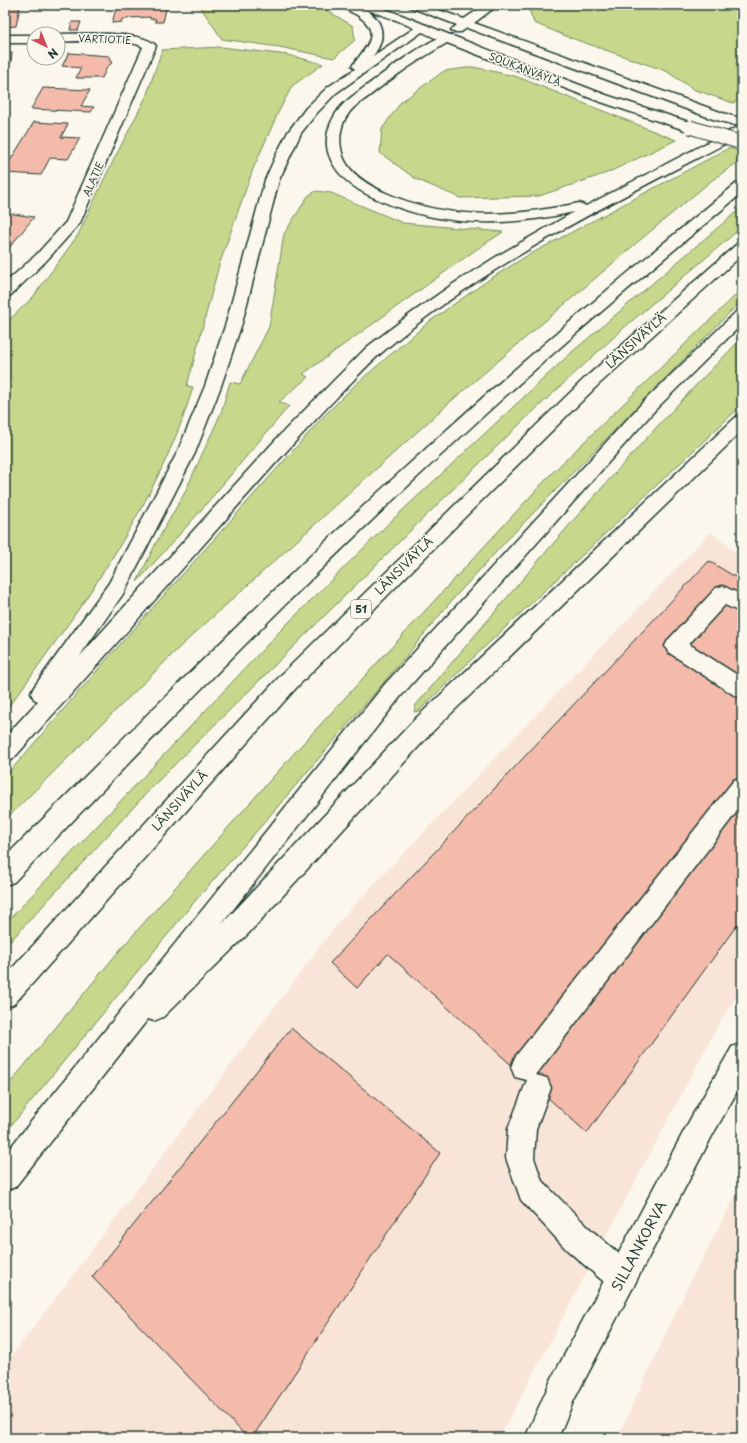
<svg xmlns="http://www.w3.org/2000/svg" width="747" height="1443" font-family="'Playpen Sans',sans-serif">
	<style>
		.built { fill: #f9e5d8 }
		.green { fill: #c7d88c; stroke: #738a60 }
		.building { fill: #f4bbab; stroke: #1f3d34 }
		.lines { fill: none; stroke-linecap: round; stroke-linejoin: round }
		.service-casing { stroke: #1f3d34; stroke-width: 3 }
		.minor-casing { stroke: #1f3d34; stroke-width: 3 }
		.primary-casing { stroke: #1f3d34; stroke-width: 3 }
		.motorway-casing { stroke: #1f3d34; stroke-width: 3 }
		.service { fill: #fbf7ec; fill-rule: evenodd }
		.minor { fill: #fbf7ec; fill-rule: evenodd }
		.primary { fill: #fbf7ec; fill-rule: evenodd }
		.motorway { fill: #fbf7ec; fill-rule: evenodd }
		.primary-bridge-casing { stroke: #1f3d34; stroke-width: 15; stroke-linecap: butt }
		.primary-bridge { stroke: #fbf7ec; stroke-width: 13 }
		.labels { text-anchor: middle; stroke-width: 3.5; stroke-linejoin: round; paint-order: stroke }
		.far-street-label { font-size: 10px; fill: #1f3d34; stroke: #fbf7ec }
		.shield { fill: #fbf7ec; stroke: #61756b; stroke-width: 1 }
		.shield-label { font-size: 11px; font-weight: bold; fill: #1f3d34 }
		.street-label { font-size: 12px; fill: #1f3d34; stroke: #fbf7ec }
		.near-street-label { font-size: 14px; fill: #1f3d34; stroke: #fbf7ec }
	</style>
	<rect width="100%" height="100%" fill="#fbf7ec"/>
	<filter id="ink" filterUnits="userSpaceOnUse"><feTurbulence type="fractalNoise" baseFrequency=".025" numOctaves="2"/><feDisplacementMap in="SourceGraphic" scale="8" xChannelSelector="R" yChannelSelector="G"/><feConvolveMatrix kernelMatrix="1 2 1 2 8 2 1 2 1" color-interpolation-filters="sRGB"/></filter>
	<g filter="url(#ink)">
		<!-- built -->
		<g class="built">
			<path d="M711 532 742 558V988L722 1018 499 1438H5V1365L340 920Z"/>
			<path d="M742 1184V1438H617L689 1284Z"/>
		</g>
		<!-- green -->
		<g class="green">
			<path d="M199 5H318L353 26 355 40 334 58 279 47 222 39Z"/>
			<path d="M529 5H742V98L733 103 693 89 666 71 571 38 534 23 528 7Z"/>
			<path d="M221 47 288 55 323 64 292 86 278 113 253 169 219 265 187 386 193 387C167 478 104 576 48 652 34 672 20 692 5 711V324L33 297 78 235 107 173 146 97 162 50Z"/>
			<path d="M473 67 515 76 676 140 607 173 539 196 460 198 416 179 380 153 382 129 401 102 444 71Z"/>
			<path d="M729 148 742 152V159L711 181 640 240 449 403 185 642 5 820V777L107 659 324 416 356 384 430 321 490 279 525 257Z"/>
			<path d="M316 191 331 193 403 223 503 232 477 249 303 374 308 377 279 402 289 406 196 516 137 582 156 543 184 494 221 413 230 382 240 384 269 327 284 234 308 196Z"/>
			<path d="M742 207V227L626 326 525 419 404 537 153 786 5 947V924L282 629 389 523 572 352Z"/>
			<path d="M742 289V300L508 539 453 599 402 661 261 826 195 901 5 1133V1089L119 951 296 751 551 474Z"/>
			<path d="M742 338V405L474 657 419 711 414 712 416 705C522 580 626 454 742 338Z"/>
		</g>
		<!-- building -->
		<g class="building">
			<path d="M117 5H167L163 22H155L156 19H150V17L128 18V19H122V22L112 23Z"/>
			<path d="M5 7H20L16 26 5 27Z"/>
			<path d="M72 22H81L78 30H70Z"/>
			<path d="M5 53H12L11 63 5 64Z"/>
			<path d="M69 53 109 56 111 58 110 61 113 62 107 67 102 78H76L81 68 62 66Z"/>
			<path d="M43 88 90 90 81 106 94 107 91 112 31 109Z"/>
			<path d="M34 122 68 124 61 137 80 138 68 159 50 158 41 175 5 173V169Z"/>
			<path d="M7 213 34 217 9 248H5V216Z"/>
			<path d="M709 561 742 581V918L587 1133 388 954 357 988 330 963Z"/>
			<path d="M291 1028 440 1153 252 1438H248L92 1277Z"/>
		</g>
		<g class="lines">
			<!-- service casing -->
			<g class="service-casing">
				<g id="service">
					<path d="M723 586 742 595V613L725 605 689 644 742 678V698L734 695 668 652 665 646 668 640 716 588Z"/>
					<path d="M742 777V805L536 1075 547 1078 551 1088 536 1129 534 1158 542 1181 588 1227 633 1266 637 1277 633 1288 622 1292 611 1288 566 1249 521 1200 506 1158 508 1129 527 1080 515 1077 511 1067 515 1057 734 780Z"/>
				</g>
			</g>
			<!-- minor casing -->
			<g class="minor-casing">
				<g id="minor">
					<path d="M58 34C78 34 144 30 156 46L80 223 46 261 11 295 5 297V283L36 255 66 222 143 47C124 37 80 41 58 42Z"/>
					<rect x="5" y="35" width="29" height="8"/>
					<path d="M742 1043V1083L712 1136 573 1402 558 1438H525L551 1380 692 1116 732 1047Z"/>
				</g>
			</g>
			<!-- primary casing -->
			<g class="primary-casing">
				<g id="primary">
					<path d="M357 5H374L404 16 450 35 606 95 695 124 697 127 695 130H685L598 101 442 41 396 20 359 7Z"/>
					<path d="M408 5H425L464 19 485 5H498L474 23 723 113 742 119V127L713 119 467 28 461 32H453L451 30 457 25 410 7Z"/>
				</g>
			</g>
			<!-- motorway casing -->
			<g class="motorway-casing">
				<g id="motorway">
					<path d="M341 5C346 5 353 4 357 6 382 14 389 36 373 56L419 25H427L429 27 336 93 316 114 301 133 279 180 242 323 221 386 195 453 123 594 79 657 279 436 367 347 409 315 453 284 499 255 574 212C508 227 439 228 377 199 356 190 335 176 328 152 323 132 334 111 349 99 365 87 435 32 450 35L452 38 450 41C421 58 394 76 368 97 361 102 354 106 349 113 339 126 338 144 344 159 352 176 370 186 386 193 447 221 514 217 579 203L586 206 737 127 742 126V135C617 200 487 262 380 354 366 366 354 380 342 392 302 433 264 476 227 518 156 599 85 679 13 759L5 762V737L38 701 34 699 31 693 34 687 109 583 177 453 205 386 226 323 265 180 277 153 288 132 306 108 328 87 355 69 352 66C365 48 384 33 357 15 352 12 345 10 341 5Z"/>
					<path d="M742 182V193C644 275 546 357 453 444 301 584 157 733 14 882L5 885V857C147 714 290 571 440 436 536 349 636 265 737 183Z"/>
					<path d="M742 243V255L597 386 464 518 297 687 14 1004 5 1008V976L281 675 585 378 737 244Z"/>
					<path d="M742 310V324L655 410 401 696 221 925 416 718 736 417 742 415V431L432 732 249 933 163 1017 154 1021 148 1019 15 1187 5 1191V1154L385 684 643 402 736 312Z"/>
				</g>
			</g>
			<!-- service -->
			<use href="#service" class="service"/>
			<!-- minor -->
			<use href="#minor" class="minor"/>
			<!-- primary -->
			<use href="#primary" class="primary"/>
			<!-- motorway -->
			<use href="#motorway" class="motorway"/>
			<!-- primary-bridge casing -->
			<g class="primary-bridge-casing">
				<path id="primary-bridge" d="M690 127 742 143"/>
			</g>
			<!-- primary-bridge -->
			<use href="#primary-bridge" class="primary-bridge"/>
		</g>
	</g>
	<g class="labels">
		<!-- far-street labels -->
		<g class="far-street-label">
			<text transform="translate(105 39) rotate(2)" y="4">VARTIOTIE</text>
			<text transform="translate(525 69) rotate(21)" y="4">SOUKANVÄYLÄ</text>
			<text transform="translate(93 179) rotate(-66)" y="4">ALATIE</text>
		</g>
		<!-- shield labels -->
		<rect class="shield" x="351" y="600" width="20" height="18" rx="3"/>
		<g class="shield-label">
			<text x="361" y="613">51</text>
		</g>
		<!-- street labels -->
		<g class="street-label">
			<text transform="translate(636 341) rotate(-42)" y="4">LÄNSIVÄYLÄ</text>
			<text transform="translate(404 566) rotate(-45)" y="4">LÄNSIVÄYLÄ</text>
			<text transform="translate(180 801) rotate(-48)" y="4">LÄNSIVÄYLÄ</text>
		</g>
		<!-- near-street labels -->
		<g class="near-street-label">
			<text transform="translate(639 1246) rotate(-62)" y="5">SILLANKORVA</text>
		</g>
	</g>
	<!-- margin -->
	<rect width="747" height="1443" fill="none" stroke="#fbf7ec" stroke-width="20"/>
	<rect x="10" y="10" width="727" height="1423" fill="none" stroke="#1f3d34" stroke-width="1.5" filter="url(#ink)"/>
	<!-- north arrow -->
	<g transform="translate(46 46) rotate(137)"><circle r="19" fill="#fbf7ec" stroke="#a3ada2"/>
	<path d="M0-3L7 15L0 10L-7 15Z" fill="#d1495b"/>
	<text y="-6" font-size="11" font-weight="bold" text-anchor="middle" fill="#1f3d34">N</text>
	</g>
</svg>
